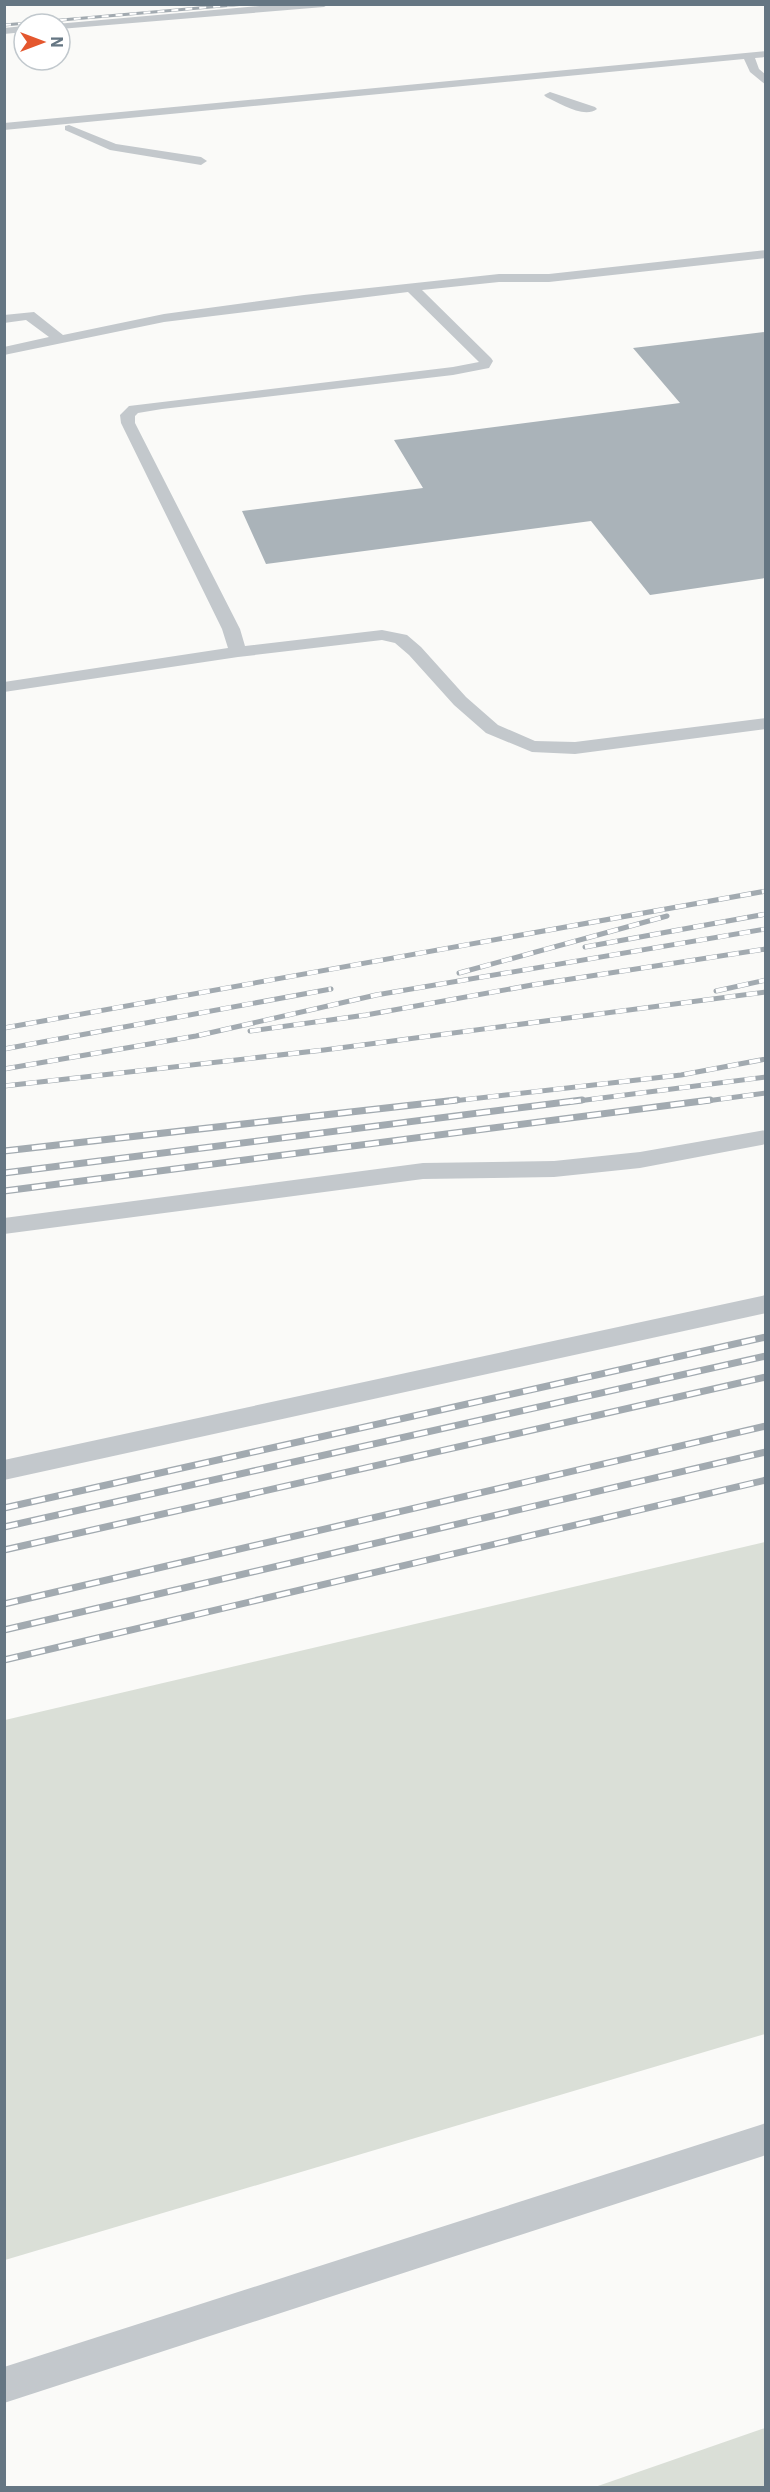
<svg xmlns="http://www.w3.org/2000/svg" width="770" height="2492" font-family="'IBM Plex Sans',sans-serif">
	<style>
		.green { fill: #dadfd7 }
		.building { fill: #aab3b9 }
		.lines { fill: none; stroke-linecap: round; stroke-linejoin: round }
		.service { fill: #c3c8cc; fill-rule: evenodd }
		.rail-far2-casing { stroke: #a2aab0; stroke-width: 3 }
		.rail-far1-casing { stroke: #a2aab0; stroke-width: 5 }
		.rail-casing { stroke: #a2aab0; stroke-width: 7 }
		.rail-far2 { stroke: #fff; stroke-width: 2; stroke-dasharray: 7; stroke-linecap: butt }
		.rail-far1 { stroke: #fff; stroke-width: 4; stroke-dasharray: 11; stroke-linecap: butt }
		.rail { stroke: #fff; stroke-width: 4.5; stroke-dasharray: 14; stroke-linecap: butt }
	</style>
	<rect width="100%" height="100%" fill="#fafaf8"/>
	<!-- green -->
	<g class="green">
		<path d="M765 1542V2034L5 2260V1720Z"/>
		<path d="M765 2428V2487H595Z"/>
	</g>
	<!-- building -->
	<path class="building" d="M765 332V578L650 595 591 521 266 564 242 511 423 488 394 440 680 403 633 348Z"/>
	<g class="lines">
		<!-- service -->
		<g class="service">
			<path d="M281 4H329L324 7 60 29V24H56Z"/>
			<path d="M24 26V32L4 34V28Z"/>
			<path d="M766 51V57L755 58 759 69 766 75V85L750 72 744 59 4 130V123Z"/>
			<path d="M550 92 595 107 597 109C584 119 559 103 546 97L544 95Z"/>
			<path d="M69 125 116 144 201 157 207 161 201 165 110 150 65 130V126Z"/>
			<path d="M766 250V258L549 282H499L422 290 491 358 493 361 489 368 453 375 162 409 138 413 135 416V423L240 629 245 646 382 630 407 635 421 647 466 697 498 725 535 741 575 742 766 718V729L575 754 532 752 486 733 454 705 409 655 395 643 382 640 238 657 4 692V682L228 648 222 629 121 423 120 415 129 406 453 367 479 362 408 292 164 322 4 355V347L49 337 26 320 4 323V315L34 312 63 335 164 314 304 295 499 274H549Z"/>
			<path d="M766 1130V1144L640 1168 554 1177 423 1179 4 1234V1218L423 1163 554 1161 640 1152Z"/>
			<path d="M766 1295V1313L4 1480V1460Z"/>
			<path d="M766 2123V2155L4 2403V2367Z"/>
		</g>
		<!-- rail-far2 casing -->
		<g class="rail-far2-casing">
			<path id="rail-far2" d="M4 25 245 4"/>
		</g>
		<!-- rail-far1 casing -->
		<g class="rail-far1-casing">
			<g id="rail-far1">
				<path d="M585 947 766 914"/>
				<path d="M459 973 667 916"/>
				<path d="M716 991 766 980"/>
				<path d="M4 1028 766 891"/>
				<path d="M250 1031 366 1015 532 985 766 949"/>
				<path d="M4 1049 331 989"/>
				<path d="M4 1069 196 1036 376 995 766 929"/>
				<path d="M4 1086 324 1050 766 992"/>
				<path d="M444 1102 681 1075 766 1059"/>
				<path d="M570 1102 766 1077"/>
				<path d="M699 1102 766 1093"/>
			</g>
		</g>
		<!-- rail casing -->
		<g class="rail-casing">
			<g id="rail">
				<path d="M4 1151 457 1100"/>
				<path d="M4 1173 582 1100"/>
				<path d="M4 1191 710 1100"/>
				<path d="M4 1508 766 1337"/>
				<path d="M4 1527 766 1356"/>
				<path d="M4 1550 766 1377"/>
				<path d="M4 1604 766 1426"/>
				<path d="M4 1630 766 1452"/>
				<path d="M4 1660 766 1480"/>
			</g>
		</g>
		<!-- rail-far2 -->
		<use href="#rail-far2" class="rail-far2"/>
		<!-- rail-far1 -->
		<use href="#rail-far1" class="rail-far1"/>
		<!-- rail -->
		<use href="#rail" class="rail"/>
	</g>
	<!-- border -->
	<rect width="770" height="2492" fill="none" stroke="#657683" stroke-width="12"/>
	<!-- north arrow -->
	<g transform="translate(42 42) rotate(90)"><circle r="28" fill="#ffffff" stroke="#c1c8cd" stroke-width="1.5"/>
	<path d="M0-4.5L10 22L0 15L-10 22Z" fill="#e4572e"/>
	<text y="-9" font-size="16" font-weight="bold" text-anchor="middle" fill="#657683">N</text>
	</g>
</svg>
